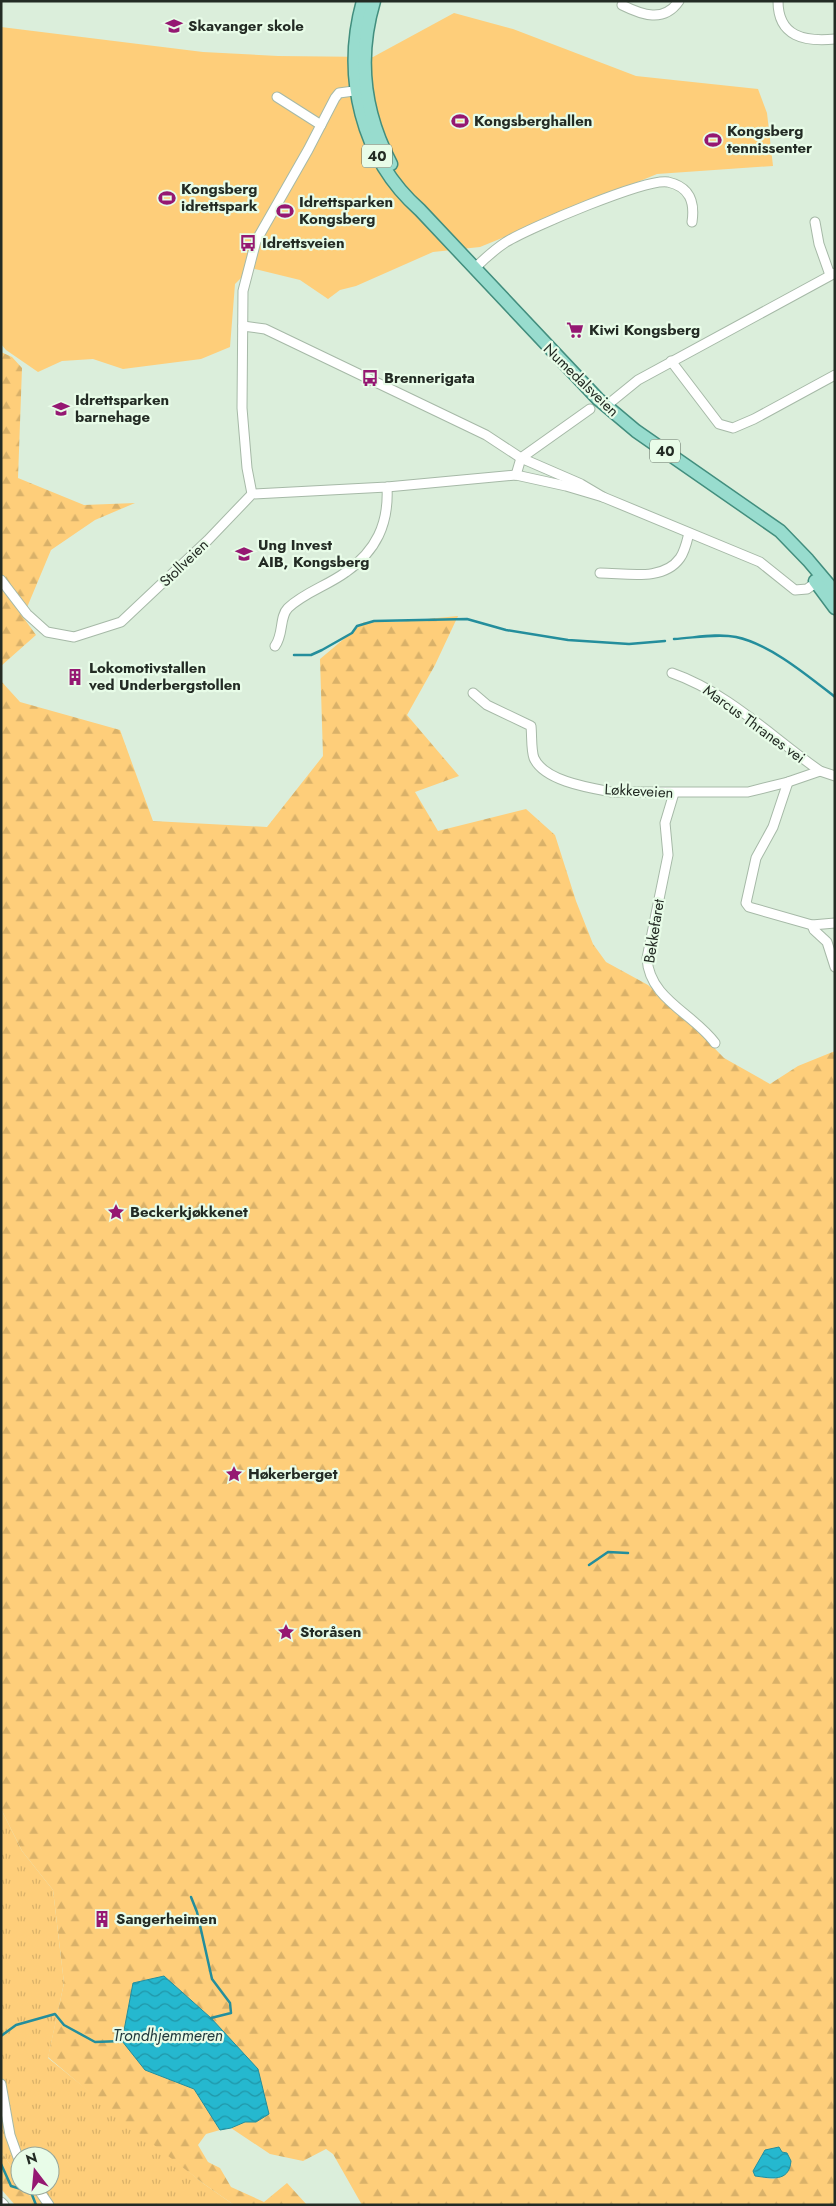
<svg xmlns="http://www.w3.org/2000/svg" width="836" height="2206" font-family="Jost,sans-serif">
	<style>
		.grass { fill: url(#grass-tufts) }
		.forest { fill: url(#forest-firs); fill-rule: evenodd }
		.pitch { fill: #fece7a }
		.water { fill: url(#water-waves); stroke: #248e9c }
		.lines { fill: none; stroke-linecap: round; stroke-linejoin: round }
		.stream { stroke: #248e9c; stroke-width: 2.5 }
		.street-casing { stroke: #a6b9a7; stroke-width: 11 }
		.primary-casing { stroke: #428e7e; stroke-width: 15 }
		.street { stroke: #fff; stroke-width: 9 }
		.primary { stroke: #98dcce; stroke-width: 12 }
		.labels { text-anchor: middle; stroke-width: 4.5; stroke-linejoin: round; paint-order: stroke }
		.shield { fill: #e8fce8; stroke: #5e6a5f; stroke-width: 1 }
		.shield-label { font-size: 14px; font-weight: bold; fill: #232b24 }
		.poi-label { font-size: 15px; font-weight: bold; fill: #232b24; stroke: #e8fce8; text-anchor: start }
		.street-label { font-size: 15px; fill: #232b24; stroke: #e8fce8 }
		.water-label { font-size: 16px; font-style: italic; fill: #22393d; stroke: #e8fce8 }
	</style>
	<defs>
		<pattern id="grass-tufts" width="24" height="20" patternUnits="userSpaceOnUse" patternTransform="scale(1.25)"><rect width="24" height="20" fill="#fece7a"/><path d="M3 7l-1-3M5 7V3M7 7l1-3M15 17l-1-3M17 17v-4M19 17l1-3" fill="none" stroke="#d9b169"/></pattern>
		<pattern id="forest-firs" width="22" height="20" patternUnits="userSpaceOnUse" patternTransform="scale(1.25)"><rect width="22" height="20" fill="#fece7a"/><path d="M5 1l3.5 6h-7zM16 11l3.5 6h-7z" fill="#d9b169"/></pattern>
		<pattern id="water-waves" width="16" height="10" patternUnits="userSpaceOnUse" patternTransform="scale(1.25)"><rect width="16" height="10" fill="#25b8cf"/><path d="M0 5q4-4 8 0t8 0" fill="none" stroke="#2096a8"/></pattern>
	</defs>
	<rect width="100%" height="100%" fill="#dbeedb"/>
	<!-- grass -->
	<path class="grass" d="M1 1809 22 1851 53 1890 64 1983 48 2058 204 2184 234 2205H35L24 2186H50V2156H20V2180L1 2151Z"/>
	<!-- forest -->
	<g class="forest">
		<path d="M1 352 12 357 22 368 18 478 84 505 135 503 95 520 51 550 23 617 36 635 1 666Z"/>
		<path d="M458 616 435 665 407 715 459 776 415 792 438 831 526 809 555 835 576 901 593 944 606 962 648 985 687 1020 724 1058 770 1084 798 1066 835 1051V2205H362L333 2154 326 2149 303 2161 270 2154 231 2128 245 2122H256L258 2069 211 2018 164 1976 133 1983 145 2070 194 2089 220 2130 206 2134 198 2145 208 2162 220 2168 231 2187 264 2202 287 2183 307 2205H234L204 2184 122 2120 48 2057 64 1983 53 1890 22 1851 1 1809V681L20 702 120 730 153 821 267 827 323 756 320 659 364 622H396ZM765 2150 787 2153 789 2158 780 2177 773 2179 755 2176 753 2171Z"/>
		<path d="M1 2151 20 2180V2186H24L35 2205H15L1 2189Z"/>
	</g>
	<!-- pitch -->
	<path class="pitch" d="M454 13 513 29 636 76 758 89 767 113 773 166 657 174 480 247 433 252 356 286 340 290 328 299 300 280 251 268 235 284 230 347 201 359 123 369 93 359 62 361 38 372 6 350 1 344V27L203 52 278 56 373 57Z"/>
	<!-- water -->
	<g class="water">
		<path d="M164 1976 211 2018 258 2069 269 2114 256 2122H245L231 2128 220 2130 194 2089 145 2070 122 2041 133 1983Z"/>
		<path d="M779 2147 782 2152 787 2153 791 2161C789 2183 771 2178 755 2176L753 2171 765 2150Z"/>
	</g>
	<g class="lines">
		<!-- stream -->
		<g class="stream">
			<path d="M674 639C694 638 717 633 736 637 770 644 808 676 835 697"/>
			<path d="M294 655H311L322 650 352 633 357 626 374 621 467 619 506 630 568 640 629 644 665 641"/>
			<path d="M589 1565 608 1552 628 1553"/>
			<path d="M191 1897 197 1912 212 1979 230 2003 231 2013 211 2018"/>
			<path d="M1 2036 16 2025 55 2014 64 2025 95 2042 122 2041"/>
			<path d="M1 2164 11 2186 31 2192 36 2205"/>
		</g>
		<!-- street casing -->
		<g class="street-casing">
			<g id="street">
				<path d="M778 1C778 37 805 42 835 39"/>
				<path d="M622 5C642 15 664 23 679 1"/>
				<path d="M277 97 321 125"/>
				<path d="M815 222 819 244 830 275"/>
				<path d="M474 269C484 259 494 250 506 242 529 228 646 178 668 182 690 187 695 202 692 222"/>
				<path d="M243 326 265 329 486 435 521 458 581 484 603 497 760 562 795 590 807 589 821 579"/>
				<path d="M671 361 719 424 733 428 754 419 835 375"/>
				<path d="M606 406 638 380 835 273"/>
				<path d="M516 475 521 458 590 409"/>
				<path d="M252 494 247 468 242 408 243 291 256 241 308 150 335 98 339 93 361 90"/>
				<path d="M600 573C626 573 663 582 680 558 685 551 687 541 689 533"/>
				<path d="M1 580 27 614 47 632 74 637 121 622 208 540 252 494 387 487 516 475 566 486 603 497"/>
				<path d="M275 646C284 634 279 617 288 608 305 592 327 586 346 572 376 551 389 524 387 487"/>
				<path d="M672 673C727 692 773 738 820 771L835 776"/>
				<path d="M473 693 487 705 531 726C532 736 531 750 534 758 544 781 590 788 612 792H748L788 782 820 771"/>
				<path d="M788 782 773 827 756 858 746 903 749 907 812 925 835 923"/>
				<path d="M674 793 665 823 668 855 647 958C649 999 693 1013 715 1043"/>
				<path d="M812 925 814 930 827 942 835 967"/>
				<path d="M1 2084 10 2135 20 2163"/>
				<path d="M36 2186 49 2205"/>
				<path d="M1 2202 4 2205"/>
			</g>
		</g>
		<!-- primary casing -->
		<g class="primary-casing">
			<g id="primary">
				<path d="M363 1C342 76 361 158 420 210L598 399 636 431 780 531 808 560 835 592"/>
				<path d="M374 1C357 58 363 111 391 164"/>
				<path d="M815 581 835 608"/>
			</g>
		</g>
		<!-- street -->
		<use href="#street" class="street"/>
		<!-- primary -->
		<use href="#primary" class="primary"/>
	</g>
	<!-- icons -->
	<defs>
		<g id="school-bare" transform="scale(1.35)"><path d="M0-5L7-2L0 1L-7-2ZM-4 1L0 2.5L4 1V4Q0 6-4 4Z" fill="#951872" stroke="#e8fce8" stroke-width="2.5" paint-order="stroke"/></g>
		<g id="stadium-bare" transform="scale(1.35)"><path d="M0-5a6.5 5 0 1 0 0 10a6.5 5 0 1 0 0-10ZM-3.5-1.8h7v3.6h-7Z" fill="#951872" stroke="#e8fce8" stroke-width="2.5" paint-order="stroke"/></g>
		<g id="bus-bare" transform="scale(1.35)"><path d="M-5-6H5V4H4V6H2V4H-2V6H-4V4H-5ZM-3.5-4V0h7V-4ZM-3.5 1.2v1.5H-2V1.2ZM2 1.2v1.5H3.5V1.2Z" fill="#951872" stroke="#e8fce8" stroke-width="2.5" paint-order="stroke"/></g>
		<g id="supermarket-bare" transform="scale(1.35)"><path d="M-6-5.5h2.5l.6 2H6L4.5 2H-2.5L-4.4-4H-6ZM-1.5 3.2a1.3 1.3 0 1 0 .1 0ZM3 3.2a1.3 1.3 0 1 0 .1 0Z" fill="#951872" stroke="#e8fce8" stroke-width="2.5" paint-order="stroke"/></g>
		<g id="building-bare" transform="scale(1.35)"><path d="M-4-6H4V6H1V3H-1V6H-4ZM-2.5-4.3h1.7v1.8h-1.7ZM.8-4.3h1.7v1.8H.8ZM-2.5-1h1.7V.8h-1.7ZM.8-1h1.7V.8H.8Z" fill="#951872" stroke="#e8fce8" stroke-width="2.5" paint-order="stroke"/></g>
		<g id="sight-bare" transform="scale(1.35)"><path d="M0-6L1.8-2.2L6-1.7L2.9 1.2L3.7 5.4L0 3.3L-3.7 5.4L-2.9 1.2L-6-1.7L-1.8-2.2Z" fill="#951872" stroke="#e8fce8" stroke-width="2.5" paint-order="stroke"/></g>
	</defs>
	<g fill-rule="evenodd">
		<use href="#school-bare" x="174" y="26"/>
		<use href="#stadium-bare" x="460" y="121"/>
		<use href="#stadium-bare" x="713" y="140"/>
		<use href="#stadium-bare" x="167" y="198"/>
		<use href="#stadium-bare" x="285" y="211"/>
		<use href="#bus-bare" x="248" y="243"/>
		<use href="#supermarket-bare" x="575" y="330"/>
		<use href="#bus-bare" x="370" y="378"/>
		<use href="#school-bare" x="61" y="409"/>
		<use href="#school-bare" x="244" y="554"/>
		<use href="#building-bare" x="75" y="677"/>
		<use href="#sight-bare" x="116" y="1212"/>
		<use href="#sight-bare" x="234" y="1474"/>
		<use href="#sight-bare" x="286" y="1632"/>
		<use href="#building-bare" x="102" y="1919"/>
	</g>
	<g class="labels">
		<!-- shield labels -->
		<g class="shield">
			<rect x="362" y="144.5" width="30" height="23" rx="4"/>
			<rect x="650" y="439.5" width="30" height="23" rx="4"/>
		</g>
		<g class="shield-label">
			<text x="377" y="161">40</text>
			<text x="665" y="456">40</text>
		</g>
		<!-- poi labels -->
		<g class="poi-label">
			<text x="188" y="31">Skavanger skole</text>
			<text x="474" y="126">Kongsberghallen</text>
			<text x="727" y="136">Kongsberg<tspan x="727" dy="17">tennissenter</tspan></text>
			<text x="181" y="194">Kongsberg<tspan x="181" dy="17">idrettspark</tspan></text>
			<text x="299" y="207">Idrettsparken<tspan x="299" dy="17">Kongsberg</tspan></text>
			<text x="262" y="248">Idrettsveien</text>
			<text x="589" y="335">Kiwi Kongsberg</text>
			<text x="384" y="383">Brennerigata</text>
			<text x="75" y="405">Idrettsparken<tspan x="75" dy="17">barnehage</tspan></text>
			<text x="258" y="550">Ung Invest<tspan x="258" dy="17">AIB, Kongsberg</tspan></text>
			<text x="89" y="673">Lokomotivstallen<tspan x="89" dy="17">ved Underbergstollen</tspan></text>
			<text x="130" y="1217">Beckerkjøkkenet</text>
			<text x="248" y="1479">Høkerberget</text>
			<text x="300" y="1637">Storåsen</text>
			<text x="116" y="1924">Sangerheimen</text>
		</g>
		<!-- street labels -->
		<g class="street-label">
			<text transform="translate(581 380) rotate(44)" y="5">Numedalsveien</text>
			<text transform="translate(184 563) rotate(-44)" y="5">Stollveien</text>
			<text transform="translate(754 724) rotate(36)" y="5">Marcus Thranes vei</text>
			<text transform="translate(639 791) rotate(3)" y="5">Løkkeveien</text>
			<text transform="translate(654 931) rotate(-81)" y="5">Bekkefaret</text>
		</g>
		<!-- water labels -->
		<g class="water-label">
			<text x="168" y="2041">Trondhjemmeren</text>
		</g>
	</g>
	<!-- border -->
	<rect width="836" height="2206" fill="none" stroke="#232b24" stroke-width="5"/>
	<!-- north arrow -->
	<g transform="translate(35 2171) rotate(344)"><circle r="24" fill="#e8fce8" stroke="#99a89a"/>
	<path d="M0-4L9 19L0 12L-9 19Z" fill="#951872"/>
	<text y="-8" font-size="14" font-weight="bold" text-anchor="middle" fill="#232b24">N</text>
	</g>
</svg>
